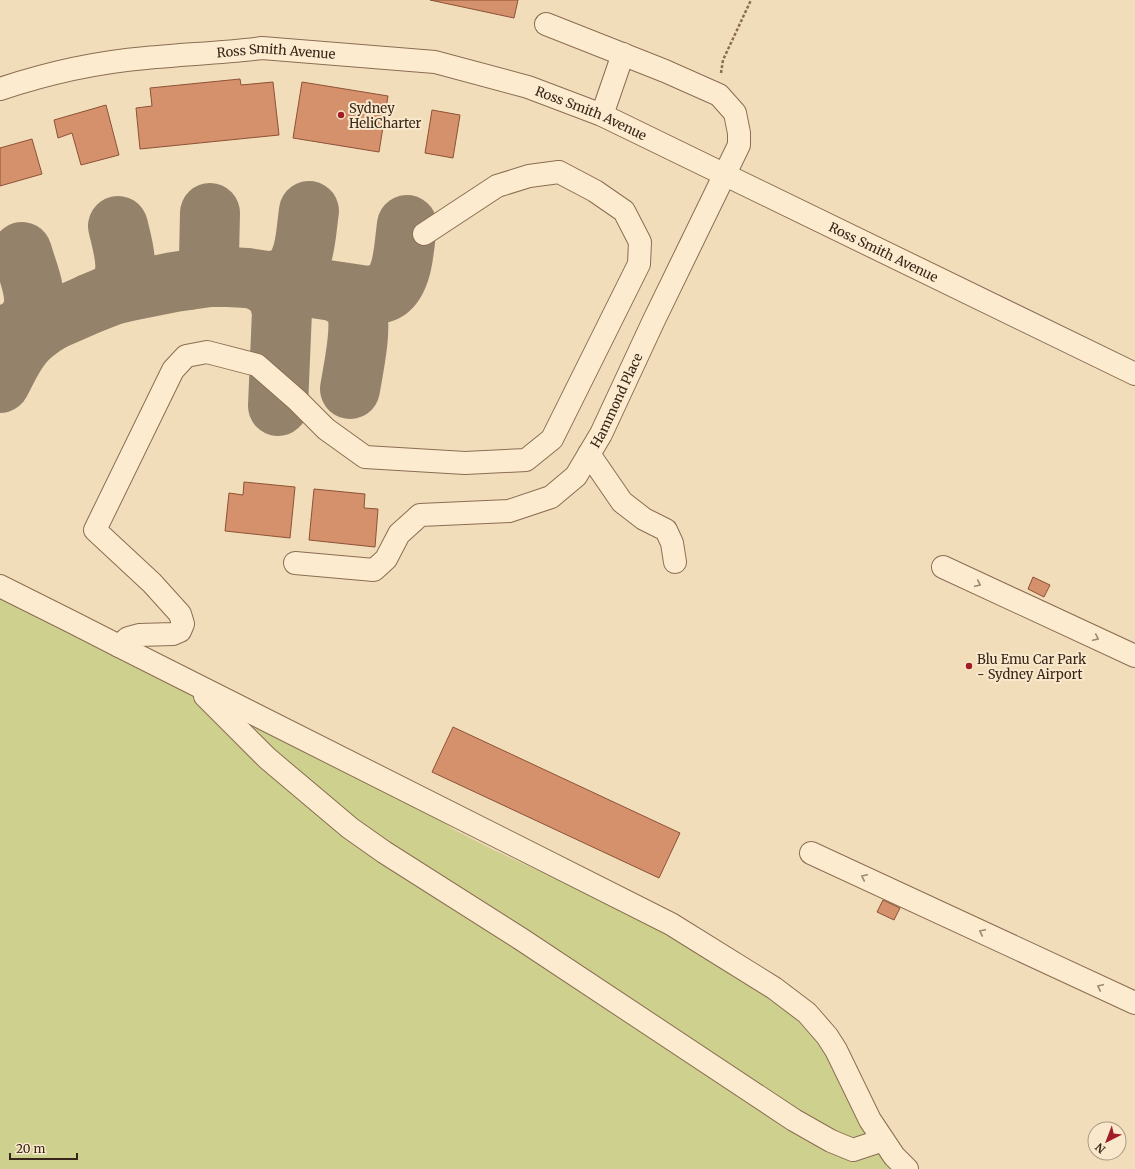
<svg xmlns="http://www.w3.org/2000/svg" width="1135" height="1169" font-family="Merriweather,serif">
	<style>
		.green { fill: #ced18e }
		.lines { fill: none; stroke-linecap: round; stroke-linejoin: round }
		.taxiway { stroke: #95826a; stroke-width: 60 }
		.building { fill: #d5906c; stroke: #8c5236 }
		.minor-casing { stroke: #8b6d53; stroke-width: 24 }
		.path { stroke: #8b6d53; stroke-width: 2.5; stroke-dasharray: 3 2; stroke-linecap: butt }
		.minor { stroke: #fcebce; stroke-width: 22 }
		.oneway { stroke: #9a8874 }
		.poi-dot { fill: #a01d27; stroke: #f9e8cb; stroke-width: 1.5 }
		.labels { text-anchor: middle; stroke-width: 4; stroke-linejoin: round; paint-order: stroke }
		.street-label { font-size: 13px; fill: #38261a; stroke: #f9e8cb }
		.poi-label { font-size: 13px; fill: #38261a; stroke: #f9e8cb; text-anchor: start }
	</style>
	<rect width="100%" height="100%" fill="#f2ddbb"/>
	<!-- green -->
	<path class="green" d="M0 596 400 794 453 829 492 849 645 921 772 999 806 1025 818 1041 831 1060 877 1151 892 1169H0Z"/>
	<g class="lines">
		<!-- taxiway -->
		<g class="taxiway">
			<path d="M189 280C199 276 205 269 209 258L210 213"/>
			<path d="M261 281 277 293 282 311 278 406"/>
			<path d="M268 282C276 280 285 279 291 273 306 261 306 230 309 211"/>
			<path d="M338 292C344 296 352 301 356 309 363 324 353 371 350 389"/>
			<path d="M89 304C96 301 104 299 110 296 135 281 123 248 118 226"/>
			<path d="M13 333C48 312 31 284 22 252"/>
			<path d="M0 336 53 320 108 296 129 291 174 282 209 277H228L247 278 367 296C374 295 382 294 388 290 404 278 404 244 407 225"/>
			<path d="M0 383C9 366 18 345 34 333 40 328 46 324 53 320"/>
		</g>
	</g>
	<!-- building -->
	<g class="building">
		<path d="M430 0H518L514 18Z"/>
		<path d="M240 79 241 85 273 82 279 135 140 149 136 108 152 106 150 88Z"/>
		<path d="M302 82 388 96 379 152 293 138Z"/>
		<path d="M106 105 119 155 81 165 72 133 58 138 54 120Z"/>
		<path d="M432 110 460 115 453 158 425 153Z"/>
		<path d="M32 139 42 174 0 186V148Z"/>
		<path d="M244 482 295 487 290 538 225 531 229 493 243 495Z"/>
		<path d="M314 489 365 494 364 508 378 509 375 547 309 540Z"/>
		<path d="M1033 577 1050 585 1044 597 1028 589Z"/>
		<path d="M453 727 680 833 659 878 432 772Z"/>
		<path d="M883 900 900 908 894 920 877 912Z"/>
	</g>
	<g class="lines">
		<!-- minor casing -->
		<g class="minor-casing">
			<g id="minor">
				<path id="s1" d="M0 89C45 74 99 62 146 58 185 54 224 53 262 48L435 62 528 87 602 115 1135 374"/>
				<path d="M602 115 623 54"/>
				<path d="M589 454 622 502 644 519 666 530 672 543 675 562"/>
				<path id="s2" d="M295 563 374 570 386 559 399 534 420 515 509 511 551 497 576 476 601 434 654 320 739 145V133L735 113 719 95 665 71 546 24"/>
				<path d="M943 567 1135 656"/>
				<path d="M0 586 72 622 119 646 671 924 774 988 807 1013 827 1036 836 1050 870 1120 894 1156 907 1169"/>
				<path d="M119 646 128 638 139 635 173 634 180 631 183 624 180 614 152 583 95 530 173 370 186 356 207 352 257 365 297 400 326 429 365 457 465 463 526 460 552 439 639 264 640 242 624 211 595 191 559 172 529 176 497 186 424 234"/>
				<path d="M205 696 267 758 350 828 384 852 521 939 794 1120 831 1141 853 1150 883 1140"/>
				<path d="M811 853 1135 1003"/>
			</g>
		</g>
		<!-- path -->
		<path class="path" d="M721 73 723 60 751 0"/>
		<!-- minor -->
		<use href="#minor" class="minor"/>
	</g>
	<!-- one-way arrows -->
	<defs><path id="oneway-chevron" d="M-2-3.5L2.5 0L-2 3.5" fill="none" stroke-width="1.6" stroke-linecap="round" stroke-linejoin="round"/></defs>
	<g class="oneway">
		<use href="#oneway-chevron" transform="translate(978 584) rotate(25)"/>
		<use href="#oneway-chevron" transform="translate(1096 638) rotate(25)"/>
		<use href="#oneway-chevron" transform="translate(864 877) rotate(-155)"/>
		<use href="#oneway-chevron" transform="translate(982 932) rotate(-155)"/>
		<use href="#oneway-chevron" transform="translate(1100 987) rotate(-155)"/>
	</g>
	<!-- markers -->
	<g class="poi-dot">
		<circle cx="341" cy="115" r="4"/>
		<circle cx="969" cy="666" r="4"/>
	</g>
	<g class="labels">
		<!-- street labels -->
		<g class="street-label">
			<text dy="5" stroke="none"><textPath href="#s1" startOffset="280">Ross Smith Avenue</textPath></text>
			<text dy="5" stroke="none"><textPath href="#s1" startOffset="604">Ross Smith Avenue</textPath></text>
			<text dy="5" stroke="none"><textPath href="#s1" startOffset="928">Ross Smith Avenue</textPath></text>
			<text dy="5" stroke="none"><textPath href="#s2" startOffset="404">Hammond Place</textPath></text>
		</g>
		<!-- poi labels -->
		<g class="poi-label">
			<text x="349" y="113">Sydney<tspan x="349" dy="15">HeliCharter</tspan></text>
			<text x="977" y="664">Blu Emu Car Park<tspan x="977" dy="15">- Sydney Airport</tspan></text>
		</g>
	</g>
	<!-- north arrow -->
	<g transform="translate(1107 1141) rotate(222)"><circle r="19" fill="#f9e8cb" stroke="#ac9a84"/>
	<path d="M0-3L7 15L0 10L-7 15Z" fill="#a01d27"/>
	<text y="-6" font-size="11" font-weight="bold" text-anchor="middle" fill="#38261a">N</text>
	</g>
	<!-- scale -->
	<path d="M10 1153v6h67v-6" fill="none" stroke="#38261a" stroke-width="2"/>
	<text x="16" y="1153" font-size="12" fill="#38261a" stroke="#f9e8cb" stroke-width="3" paint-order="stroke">20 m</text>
</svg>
